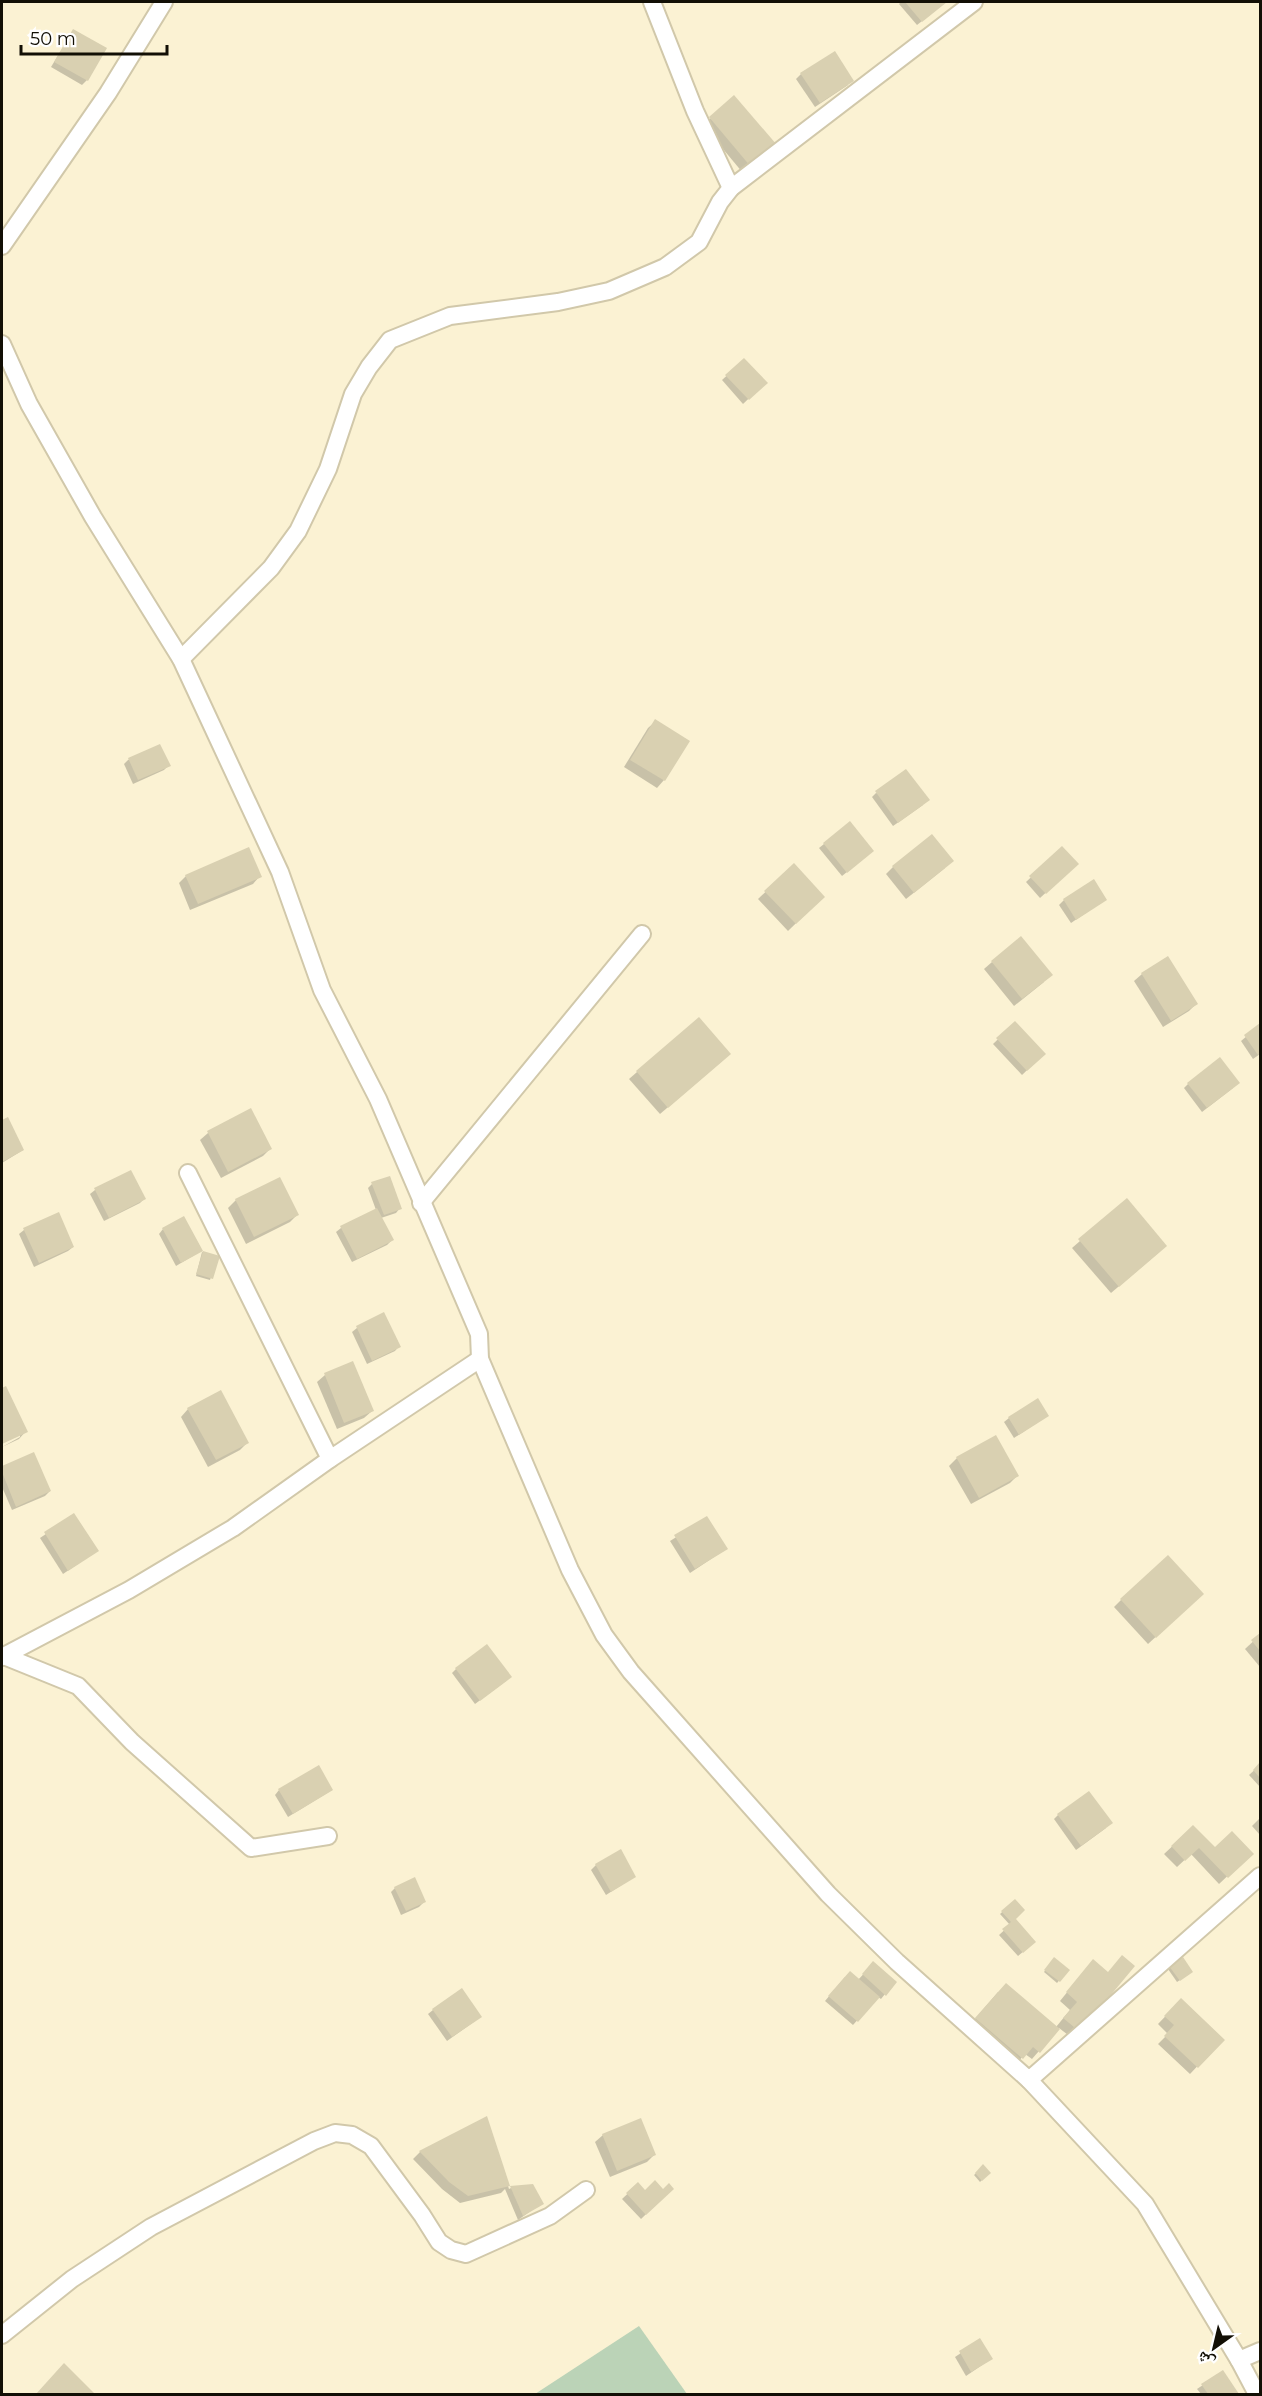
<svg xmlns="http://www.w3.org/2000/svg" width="1262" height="2396" font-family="Montserrat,'Noto Naskh Arabic',sans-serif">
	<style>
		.green { fill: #bbd3b7 }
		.shadow { fill: #0003 }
		.building { fill: #d9d0b1 }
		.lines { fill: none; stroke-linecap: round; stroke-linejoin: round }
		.street-casing { stroke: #d1c8aa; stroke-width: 20 }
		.street { stroke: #fff; stroke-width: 16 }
	</style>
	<rect width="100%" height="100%" fill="#fbf2d3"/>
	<!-- green -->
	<path class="green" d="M639 2326 687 2394H535Z"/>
	<!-- shadow -->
	<g class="shadow">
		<path d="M901 2H946L917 25 899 4Z"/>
		<path d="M73 31 87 80 82 85 51 67Z"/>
		<path d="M801 74 848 85 815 107 796 79Z"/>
		<path d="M734 98 775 145 743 173 703 125Z"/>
		<path d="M744 360 765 383 743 404 722 380Z"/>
		<path d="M656 721 688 741 664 780 657 788 624 767 648 728Z"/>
		<path d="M160 746 169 765 164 770 133 784 124 764 128 760Z"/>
		<path d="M876 793 923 805 893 826 872 797Z"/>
		<path d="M824 844 868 855 842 876 819 848Z"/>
		<path d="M1062 848 1077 864 1040 898 1026 882Z"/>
		<path d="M794 865 823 897 788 931 758 899Z"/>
		<path d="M893 867 945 868 906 899 886 874Z"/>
		<path d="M186 876H260L253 884 190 910 179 883Z"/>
		<path d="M1064 900H1105L1071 923 1059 905Z"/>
		<path d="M992 962 1044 982 1014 1006 984 969Z"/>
		<path d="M1142 974 1196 1004 1189 1011 1163 1027 1134 981Z"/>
		<path d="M698 1019 722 1061 660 1114 629 1079Z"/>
		<path d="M1015 1023 1044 1054 1022 1075 993 1044Z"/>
		<path d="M1260 1025V1054L1253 1059 1241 1041Z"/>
		<path d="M1188 1084 1233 1088 1202 1112 1184 1088Z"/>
		<path d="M250 1110 270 1149 263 1156 221 1178 200 1140 208 1133Z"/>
		<path d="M7 1119 23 1150 2 1163V1121Z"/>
		<path d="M130 1172 144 1199 140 1203 104 1221 90 1194 95 1190Z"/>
		<path d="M279 1179 297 1215 290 1222 246 1244 228 1208 236 1200Z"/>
		<path d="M372 1184 400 1208 396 1213 381 1218 392 1240 387 1245 352 1262 336 1232 341 1228 376 1210 368 1188Z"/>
		<path d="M1127 1200 1158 1253 1111 1293 1072 1248Z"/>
		<path d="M58 1214 73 1247 68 1251 34 1267 19 1234 24 1230Z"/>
		<path d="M163 1229 201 1251 176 1266 159 1234Z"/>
		<path d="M202 1252 218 1257 210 1280 196 1276Z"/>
		<path d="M384 1314 399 1346 395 1351 367 1364 352 1332 357 1328Z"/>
		<path d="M352 1363 372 1411 364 1418 337 1429 317 1382 325 1375Z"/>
		<path d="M6 1388 26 1431 19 1439 2 1447 20 1437V1434L2 1443V1390Z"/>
		<path d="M188 1409 248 1442 240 1450 208 1467 181 1417Z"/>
		<path d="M1047 1416 1014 1438 1004 1422 1009 1418Z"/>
		<path d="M995 1437 1017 1476 1010 1483 971 1504 949 1466 957 1458Z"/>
		<path d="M33 1454 50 1491 45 1496 12 1510 2 1487V1468Z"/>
		<path d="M74 1515 97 1551 63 1574 40 1538Z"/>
		<path d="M707 1518 726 1549 690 1573 670 1541Z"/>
		<path d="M1121 1600 1195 1601 1148 1644 1114 1607Z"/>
		<path d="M1260 1635V1667L1245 1649Z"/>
		<path d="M456 1669 506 1681 475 1704 452 1673Z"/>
		<path d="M1260 1765V1787L1249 1775Z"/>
		<path d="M279 1790H332L288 1817 275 1795Z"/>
		<path d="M1058 1815 1106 1828 1076 1850 1054 1819Z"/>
		<path d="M1260 1818V1835L1252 1826Z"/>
		<path d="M1193 1827 1215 1849 1251 1854 1219 1884 1191 1854 1177 1867 1164 1854Z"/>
		<path d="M596 1865 634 1877 606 1895 591 1870Z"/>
		<path d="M395 1888 424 1902 419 1907 401 1915 391 1892Z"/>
		<path d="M1014 1901 1013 1918 1030 1946 1018 1956 999 1935 1010 1925 1000 1914Z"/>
		<path d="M1054 1959 1068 1970 1057 1983 1044 1972Z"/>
		<path d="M1170 1967 1189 1974 1177 1982 1168 1969Z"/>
		<path d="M869 1968 885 1994 881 1999 878 1997 853 2025 825 2001 845 1977 858 1980Z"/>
		<path d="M1086 1969 1107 1973 1072 2038 1059 2028 1032 2059 1025 2054 1015 2065 969 2026 998 1992 1056 2027 1070 2010 1060 2001Z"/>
		<path d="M1181 2000 1222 2040 1190 2074 1158 2044 1168 2034 1158 2024Z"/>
		<path d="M433 2010 475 2021 447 2041 428 2014Z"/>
		<path d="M486 2118 509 2189 511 2188 542 2203 518 2220 505 2189 501 2193 460 2203 442 2189 413 2159 420 2152Z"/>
		<path d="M603 2135 654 2155 647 2162 610 2177 595 2142Z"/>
		<path d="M983 2167 989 2173 980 2182 974 2175Z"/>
		<path d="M638 2184 645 2192 672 2189 641 2219 622 2199Z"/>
		<path d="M980 2340 991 2359 966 2376 955 2357Z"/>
		<path d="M64 2365 93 2394H37Z"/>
		<path d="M1222 2372 1237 2394H1201L1197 2389Z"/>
	</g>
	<!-- building -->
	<g class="building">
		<path d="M905 2H947L922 22Z"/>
		<path d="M73 29 107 48 88 81 54 62Z"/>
		<path d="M835 51 854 81 820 103 800 73Z"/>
		<path d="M734 95 777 145 751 167 709 117Z"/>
		<path d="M744 358 768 383 749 400 725 375Z"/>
		<path d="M655 719 690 741 665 781 630 760Z"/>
		<path d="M160 744 171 766 138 780 128 758Z"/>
		<path d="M906 769 930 800 898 823 875 791Z"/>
		<path d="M850 821 874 851 847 873 823 843Z"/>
		<path d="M932 834 954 861 914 893 892 866Z"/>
		<path d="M1062 846 1079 864 1046 894 1029 876Z"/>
		<path d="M249 847 262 877 198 904 185 875Z"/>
		<path d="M794 863 825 897 796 924 764 891Z"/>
		<path d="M1094 879 1107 900 1076 920 1063 899Z"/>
		<path d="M1021 936 1053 975 1022 999 991 961Z"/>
		<path d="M1168 956 1198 1004 1171 1021 1141 973Z"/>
		<path d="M699 1017 731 1054 668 1108 636 1071Z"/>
		<path d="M1015 1021 1046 1054 1027 1071 996 1038Z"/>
		<path d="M1260 1023V1054L1258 1055 1244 1035Z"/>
		<path d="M1220 1057 1240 1083 1207 1108 1187 1083Z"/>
		<path d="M251 1108 272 1149 228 1172 207 1131Z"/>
		<path d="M8 1117 24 1150 2 1162V1120Z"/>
		<path d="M131 1170 146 1199 109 1218 94 1188Z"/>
		<path d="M390 1176 402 1209 384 1215 371 1182Z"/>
		<path d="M280 1177 299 1215 254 1237 235 1199Z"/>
		<path d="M1127 1198 1167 1246 1119 1287 1078 1239Z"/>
		<path d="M377 1208 394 1240 357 1259 340 1226Z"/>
		<path d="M59 1212 74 1247 39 1263 23 1228Z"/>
		<path d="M184 1216 203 1251 220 1256 213 1279 196 1274 203 1251 181 1263 162 1228Z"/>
		<path d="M384 1312 401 1347 372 1361 356 1326Z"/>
		<path d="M353 1361 374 1411 344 1423 324 1373Z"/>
		<path d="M6 1386 28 1432 2 1444V1388Z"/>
		<path d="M221 1390 249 1443 216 1460 187 1408Z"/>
		<path d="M1038 1398 1049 1416 1019 1435 1008 1417Z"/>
		<path d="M996 1435 1019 1476 979 1498 956 1457Z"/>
		<path d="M34 1452 51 1491 16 1507 2 1472V1466Z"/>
		<path d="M74 1513 99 1551 68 1571 44 1532Z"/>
		<path d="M707 1516 728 1549 695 1569 674 1535Z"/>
		<path d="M1168 1555 1204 1594 1156 1638 1120 1599Z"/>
		<path d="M1260 1633V1651L1251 1640Z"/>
		<path d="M487 1644 512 1677 480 1701 455 1668Z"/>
		<path d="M1260 1762V1778L1253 1770Z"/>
		<path d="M319 1765 333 1790 293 1814 278 1789Z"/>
		<path d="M1089 1791 1113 1823 1081 1846 1057 1814Z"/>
		<path d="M1193 1825 1215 1847 1232 1831 1254 1854 1228 1878 1199 1848 1185 1861 1171 1846Z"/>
		<path d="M621 1849 636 1877 611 1892 595 1864Z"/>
		<path d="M415 1877 426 1902 406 1911 394 1887Z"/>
		<path d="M1015 1899 1025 1910 1016 1919 1036 1942 1023 1953 1002 1929 1011 1922 1001 1911Z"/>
		<path d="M1122 1955 1135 1966 1080 2032 1063 2018 1077 2002 1066 1992 1093 1959 1108 1972Z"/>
		<path d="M1054 1957 1070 1970 1060 1982 1044 1970Z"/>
		<path d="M1183 1957 1193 1972 1180 1981 1169 1966Z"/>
		<path d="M873 1961 897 1982 886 1996 862 1974Z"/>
		<path d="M850 1971 880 1997 858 2022 828 1996Z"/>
		<path d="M1006 1983 1060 2029 1040 2053 1033 2047 1023 2059 975 2018Z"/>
		<path d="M462 1988 482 2017 452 2037 432 2009Z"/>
		<path d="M1181 1998 1225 2040 1198 2068 1164 2036 1174 2025 1164 2016Z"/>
		<path d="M487 2116 510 2186 468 2196 449 2182 419 2151Z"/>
		<path d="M641 2118 656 2155 617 2171 602 2134Z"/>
		<path d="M983 2164 991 2173 982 2181 975 2173Z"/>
		<path d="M655 2180 663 2189 669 2183 674 2189 646 2215 626 2193 638 2182 645 2190Z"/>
		<path d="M533 2184 544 2204 523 2216 510 2186Z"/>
		<path d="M980 2338 993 2359 971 2372 959 2351Z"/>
		<path d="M64 2363 95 2394H36Z"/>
		<path d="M1223 2370 1239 2394H1208L1201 2384Z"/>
	</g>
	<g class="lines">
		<!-- street casing -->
		<g class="street-casing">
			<g id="street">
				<path d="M652 2 695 111 731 188"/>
				<path d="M2 246 108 93 164 2"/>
				<path d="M2 344 29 404 93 517 181 659 280 872 322 990 378 1099 479 1334 480 1359 570 1570 604 1635 631 1672 828 1894 897 1962 1029 2080 1260 1876"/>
				<path d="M181 659 271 568 298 531 328 469 353 394 369 367 390 340 450 316 558 302 609 291 665 267 699 242 720 202 731 188 974 2"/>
				<path d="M188 1173 330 1459"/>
				<path d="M421 1203 642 934"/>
				<path d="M4 1656 78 1686 132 1742 251 1848 328 1836"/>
				<path d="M2 1657 129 1590 233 1528 330 1459 480 1359"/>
				<path d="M1029 2080 1145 2204 1239 2360 1260 2351"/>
				<path d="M2 2335 72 2279 151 2227 314 2141 335 2133 352 2135 371 2146 422 2215 439 2242 451 2250 466 2254 550 2216 586 2190"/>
				<path d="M1239 2360 1257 2394"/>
			</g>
		</g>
		<!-- street -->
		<use href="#street" class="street"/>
	</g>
	<!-- border -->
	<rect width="1262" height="2396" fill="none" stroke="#120f05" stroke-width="6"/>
	<!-- north arrow -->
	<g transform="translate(1214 2348) rotate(214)" stroke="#ffffff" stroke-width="4.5" paint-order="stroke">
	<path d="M0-4.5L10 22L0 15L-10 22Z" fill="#120f05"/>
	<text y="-9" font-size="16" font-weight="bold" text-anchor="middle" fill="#120f05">ش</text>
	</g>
	<!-- scale -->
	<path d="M21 45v9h146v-9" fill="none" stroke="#120f05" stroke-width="3"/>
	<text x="30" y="45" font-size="18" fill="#120f05" stroke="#ffffff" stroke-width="4.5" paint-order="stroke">50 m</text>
</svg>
